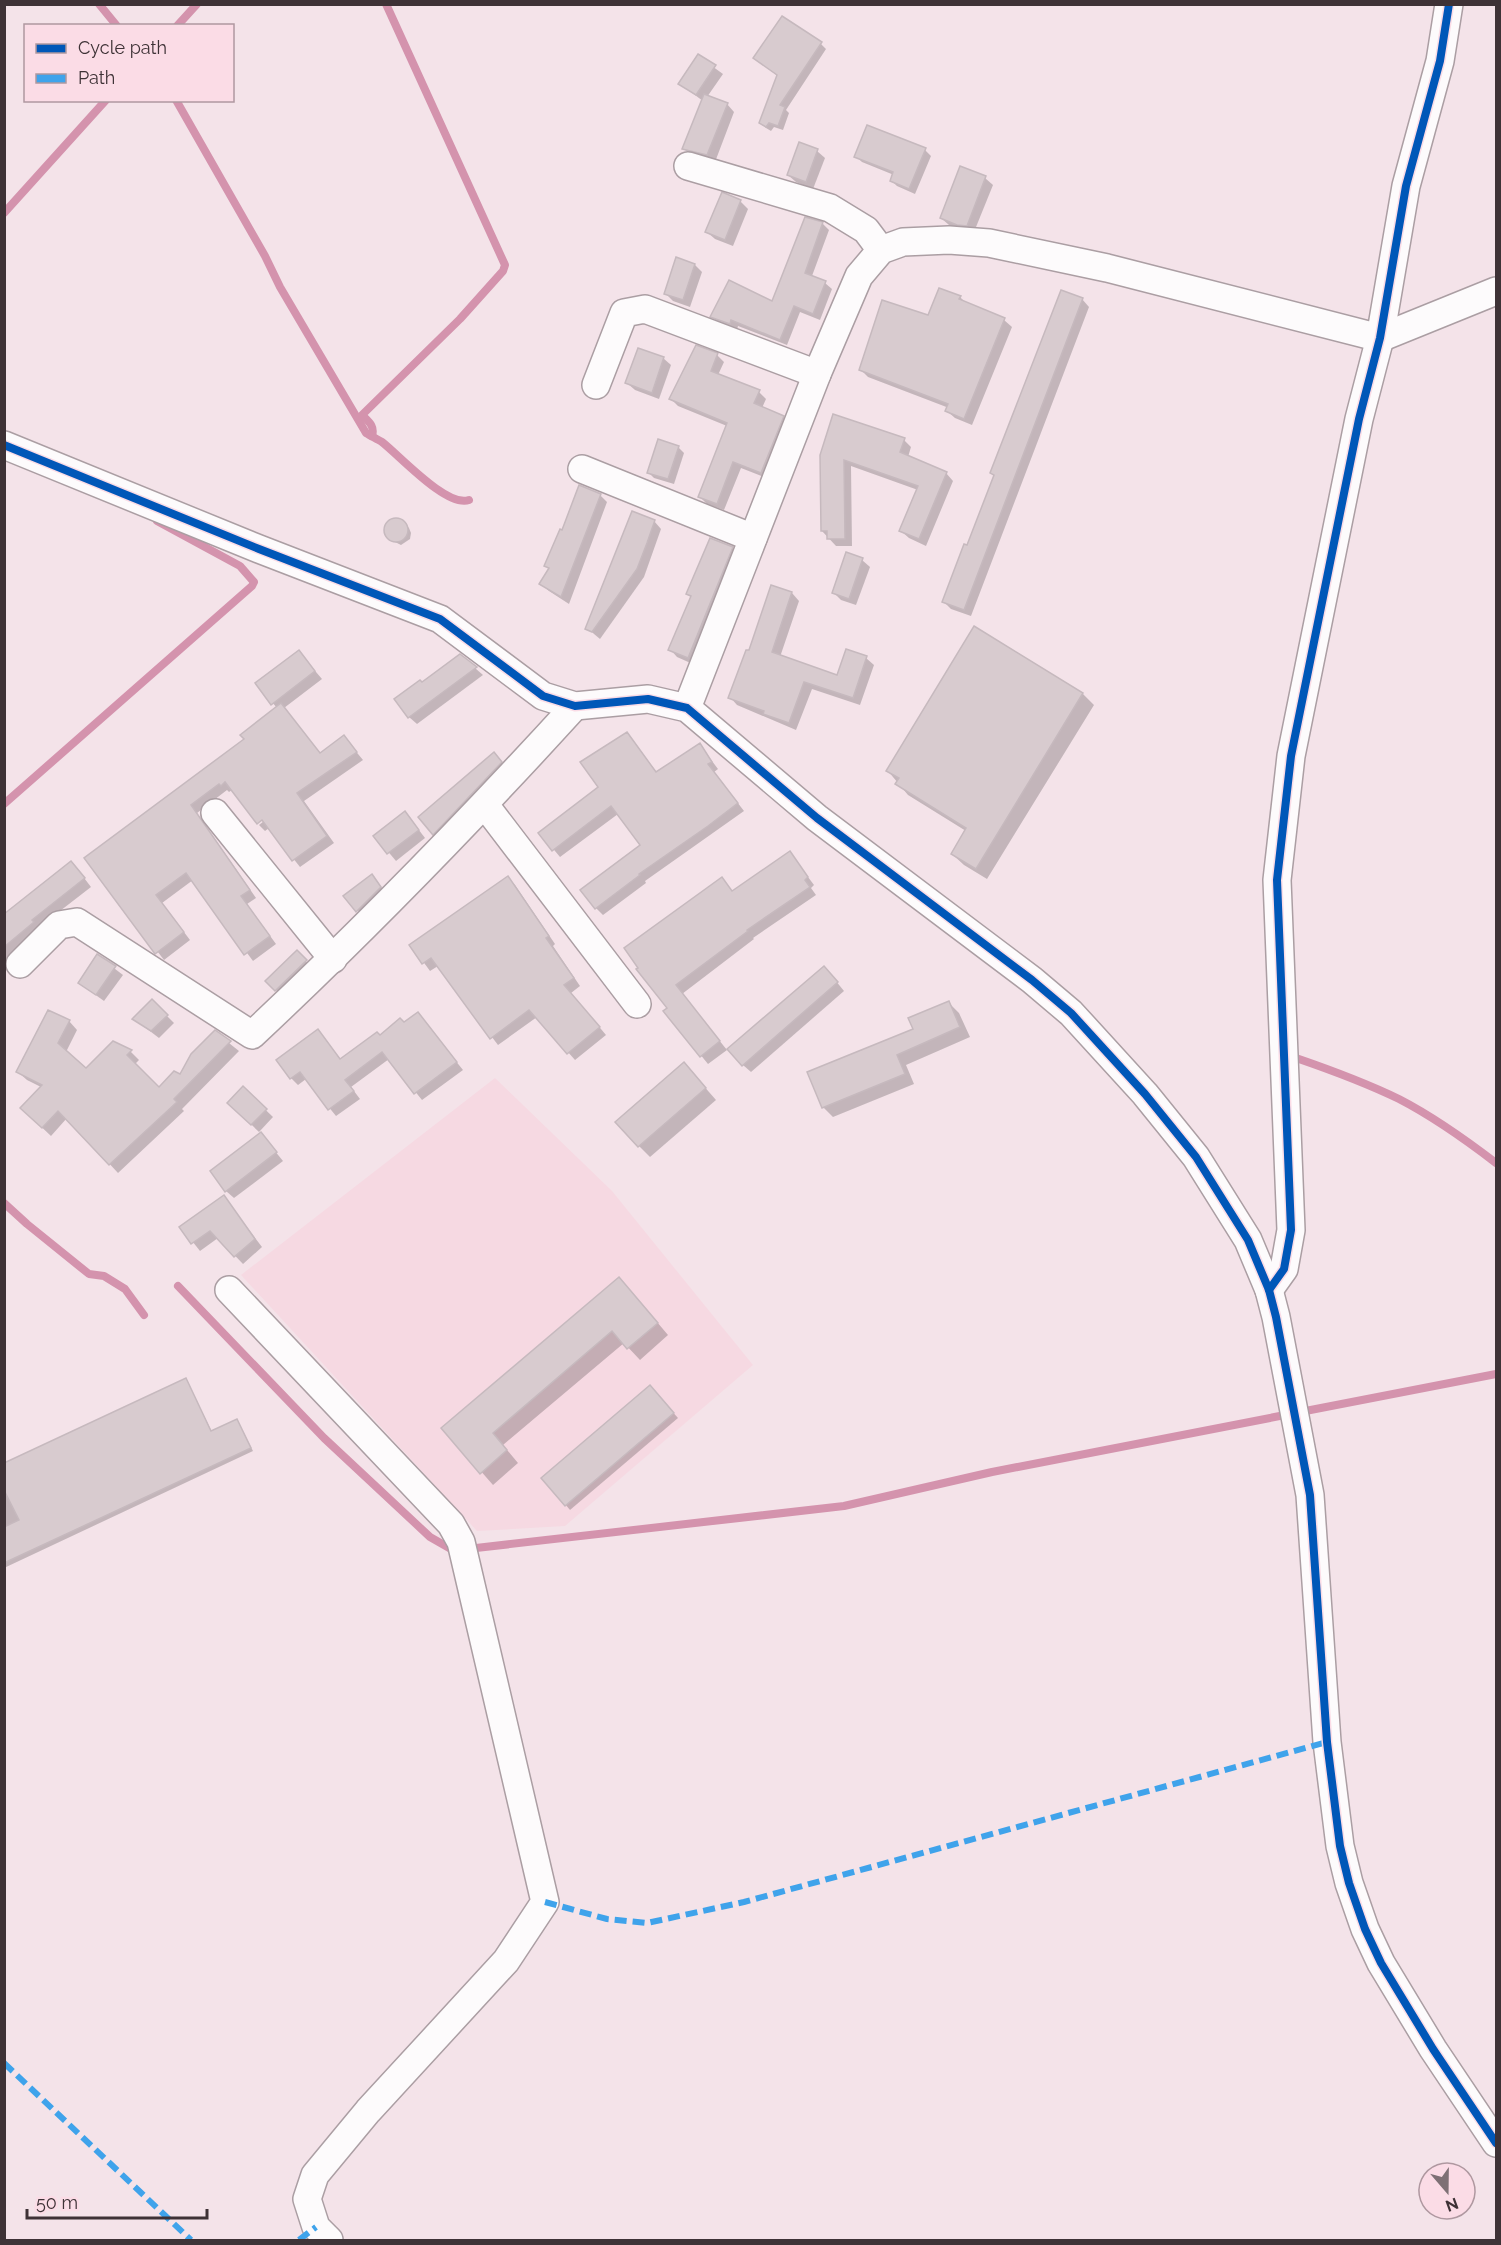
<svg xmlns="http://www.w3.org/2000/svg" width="1501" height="2245" font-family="Raleway,sans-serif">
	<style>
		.built { fill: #f6d9e2 }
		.shadow { fill: #0003 }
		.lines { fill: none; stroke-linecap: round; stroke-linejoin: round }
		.stream { stroke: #d493ad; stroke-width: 8 }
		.building { fill: #d8cbcf; stroke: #c6b9be; stroke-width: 1.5 }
		.street-casing { stroke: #ab9ea3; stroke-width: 30 }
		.street { stroke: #fdfbfc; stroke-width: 27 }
		.quiet { stroke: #3fa3eb; stroke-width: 6; stroke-dasharray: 12 6; stroke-linecap: butt }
		.cycleway-casing { stroke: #fbdce6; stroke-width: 11 }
		.cycleway { stroke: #0057b8; stroke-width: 8 }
	</style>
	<rect width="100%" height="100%" fill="#f4e3e9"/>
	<!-- built -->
	<path class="built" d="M495 1078 612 1191 753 1365 565 1526 477 1531 241 1275Z"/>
	<!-- shadow -->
	<g class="shadow">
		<path d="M821 44 826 49 786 110 789 113 783 130 774 127 771 131 766 128 760 123 778 76 754 58Z"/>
		<path d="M698 56 723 74 707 97 727 104 734 112 715 162 692 156 684 149 703 101 680 84Z"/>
		<path d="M925 150 931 156 915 194 897 186 891 180 894 175 862 162 856 156Z"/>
		<path d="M817 151 825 158 813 189 796 182 788 175Z"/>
		<path d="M961 168 985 178 993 185 974 232H966L949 225 941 218Z"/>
		<path d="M740 201 748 209 733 246 715 239 707 232Z"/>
		<path d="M806 219 823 224 829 230 812 276 825 283 832 289 820 320 800 312 787 345 738 326 737 330 719 323 712 317 772 303Z"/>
		<path d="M695 265 702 272 690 307 673 301 665 293Z"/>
		<path d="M960 297 966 303 1004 320 1012 327 972 425 955 418 947 411 949 408 868 377 860 369 929 317Z"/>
		<path d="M1082 299 1089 307 971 616 951 609 944 602 995 476 991 472Z"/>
		<path d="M717 355 724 362 718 375 759 392 766 399 762 408 783 417 790 424 769 479 741 468 724 510 707 504 700 497 727 426 678 406 671 399Z"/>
		<path d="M663 358 671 365 659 399 635 390 627 383Z"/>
		<path d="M904 440 911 447 908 457 946 473 953 481 926 546 909 538 901 531 918 490 851 466 852 546H836L822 531V455Z"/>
		<path d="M678 447 684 453 674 484 654 478 648 472Z"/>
		<path d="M600 495 607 502 569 604 549 591 541 584 550 570 546 566Z"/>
		<path d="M401 520 409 528 411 533 410 539 401 545 391 540 385 531 390 521Z"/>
		<path d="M654 521 661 529 644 577 600 639 587 628Z"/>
		<path d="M732 548 739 556 695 665 677 657 670 649 692 598 687 594Z"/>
		<path d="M862 560 870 567 856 605 841 600 834 593Z"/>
		<path d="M772 587 792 593 799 601 780 657 838 676 866 658 874 665 860 705 812 689 796 730 737 705 730 697 749 652Z"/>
		<path d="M975 628 1083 694 1094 705 987 879 964 865 952 854 966 831 908 795 888 771Z"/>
		<path d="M299 652 322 679 284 708 321 754 344 737 363 760 304 801 334 843 300 867 269 828 265 831 259 825 269 817 232 790 229 792 227 790 197 813 256 898 247 904 276 944 253 961 193 880 162 903 190 940 164 960 86 858 247 740 277 708 257 684Z"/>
		<path d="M460 655 483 675 417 724 409 717 422 684Z"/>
		<path d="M627 733 657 773 700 745 718 769 714 772 744 811 645 881 646 883 603 915 596 908 642 845 618 814 560 857 540 833 600 788Z"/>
		<path d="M501 761 508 770 441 841 434 834Z"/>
		<path d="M412 821 425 838 396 861 375 836Z"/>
		<path d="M790 853 814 885 811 888 816 895 753 938 754 939 682 994 727 1050 708 1064 665 1011 669 1008 638 969 722 879 733 892Z"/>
		<path d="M78 870 91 887 38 928 41 930 6 959 4 958V917Z"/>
		<path d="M372 876 388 895 365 918 345 896Z"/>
		<path d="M508 878 515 885 555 944 553 946 580 986 571 993 606 1035 575 1060 537 1017 498 1045 438 966 430 971 411 945Z"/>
		<path d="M297 952 313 969 284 998 267 981Z"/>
		<path d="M98 956 123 975 104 1001 79 983Z"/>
		<path d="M831 975 844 991 751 1072 743 1065Z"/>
		<path d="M152 1001 174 1023 159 1038 134 1019Z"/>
		<path d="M948 1002 959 1013 970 1037 906 1065 914 1084 833 1117 823 1107Z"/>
		<path d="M418 1014 463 1070 422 1100 389 1059 351 1087 360 1099 336 1116 306 1079 298 1085 291 1078 318 1031 341 1060Z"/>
		<path d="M69 1021 77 1030 66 1052 86 1070 113 1043 131 1052 139 1060 134 1065 159 1090 180 1076 215 1032 239 1051 182 1109 184 1111 118 1173 67 1118 51 1136 31 1117 41 1087 27 1080 18 1072Z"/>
		<path d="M695 1076 716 1100 650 1157 639 1146Z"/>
		<path d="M243 1088 273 1117 259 1132 229 1103Z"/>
		<path d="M261 1134 283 1161 234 1198 226 1191Z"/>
		<path d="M224 1197 262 1247 243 1264 218 1238 200 1251 181 1227Z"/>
		<path d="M630 1290 668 1335 640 1360 624 1343 503 1445 518 1463 493 1485 443 1428Z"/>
		<path d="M186 1380 212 1432 237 1420 253 1451 4 1568V1465Z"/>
		<path d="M654 1391 678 1418 570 1510 543 1478Z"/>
	</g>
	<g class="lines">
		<!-- stream -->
		<g class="stream">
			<path d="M99 4 117 26"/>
			<path d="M177 26 197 4"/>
			<path d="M176 100 265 256 280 287 366 433C371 436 377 439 382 442 400 456 447 508 469 500"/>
			<path d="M4 213 106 100"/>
			<path d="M372 436C375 426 369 422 362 415L460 319 503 271 505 265 386 4"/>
			<path d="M4 804 252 586 254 582 240 566 157 521"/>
			<path d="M1296 1058C1331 1070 1366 1083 1399 1099 1434 1117 1466 1140 1496 1163"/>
			<path d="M4 1203 27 1224 89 1274 104 1276 125 1289 144 1315"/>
			<path d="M178 1286 324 1438 430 1537 451 1549 476 1548 844 1506 992 1472 1496 1374"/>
		</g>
	</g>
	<!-- building -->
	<g class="building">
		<path d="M782 16 822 42 780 105 785 107 778 126 769 123 766 127 759 123 777 75 753 58Z"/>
		<path d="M698 54 716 65 696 95 678 84Z"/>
		<path d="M704 94 728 103 707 155 682 149Z"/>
		<path d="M867 125 926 148 909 189 890 181 893 172 854 157Z"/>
		<path d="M799 142 818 149 806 182 787 175Z"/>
		<path d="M960 166 986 176 967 226 957 225 940 218Z"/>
		<path d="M722 192 741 200 725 240 705 232Z"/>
		<path d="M805 217 823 222 805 273 826 281 813 314 794 306 780 340 731 320 730 324 710 317 729 280 772 301Z"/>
		<path d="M676 257 695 264 683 300 664 294Z"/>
		<path d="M939 288 961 296 959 299 1005 318 964 419 945 411 948 404 859 370 882 300 928 315Z"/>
		<path d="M1061 290 1083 298 964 610 942 602 964 544 967 545 994 475 990 473Z"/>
		<path d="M696 345 718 353 711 371 760 390 754 403 784 416 761 473 733 462 717 504 698 497 727 423 669 399Z"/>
		<path d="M638 348 664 357 652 393 625 383Z"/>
		<path d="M833 414 905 438 900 452 947 472 919 539 899 531 918 486 844 460 845 539H827V531H821L820 455Z"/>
		<path d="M658 439 679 446 668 479 647 473Z"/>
		<path d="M579 485 601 494 561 597 539 584 549 568 544 566 560 529 562 530Z"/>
		<path d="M632 511 655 520 647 543 637 569 592 632 585 629Z"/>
		<circle cx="396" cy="530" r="12"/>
		<path d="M710 538 733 547 688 658 668 650 691 596 686 594Z"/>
		<path d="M846 552 863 558 849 599 832 593Z"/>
		<path d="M771 585 792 592 772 652 837 675 846 649 867 656 853 698 804 682 789 723 763 714 764 711 728 698 746 650H749Z"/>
		<path d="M974 626 1083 693 976 869 951 854 966 828 895 784 899 778 886 771Z"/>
		<path d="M299 650 315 671 271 705 255 683Z"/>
		<path d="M460 654 477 667 408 718 394 699 420 680 422 682Z"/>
		<path d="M281 703 320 753 344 735 357 752 297 793 327 836 292 861 262 820 257 824 225 782 221 786 219 784 191 805 250 890 241 896 270 936 244 955 186 873 156 895 184 932 155 954 84 858 244 739 240 735Z"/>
		<path d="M627 732 656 772 700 743 712 762 708 764 738 803 708 826 639 874 640 875 595 909 580 890 640 845 611 806 552 851 538 833 598 787 580 762Z"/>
		<path d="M494 752 502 762 433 835 418 817Z"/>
		<path d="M405 811 419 830 387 854 373 836Z"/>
		<path d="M790 851 808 877 805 880 810 887 747 930 748 931 676 985 720 1041 700 1057 663 1011 667 1008 636 969 638 968 624 948 722 877 732 891Z"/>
		<path d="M71 861 85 878 32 920 34 922 4 947V914Z"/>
		<path d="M372 874 381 887 356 912 343 896Z"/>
		<path d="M508 876 549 936 546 938 574 978 564 985 600 1027 567 1054 529 1010 490 1039 431 958 422 964 409 945Z"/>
		<path d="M297 950 307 960 275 991 265 981Z"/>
		<path d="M97 954 116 966 96 995 78 983Z"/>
		<path d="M824 966 838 982 742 1066 727 1049Z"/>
		<path d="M152 999 168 1015 151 1031 132 1019Z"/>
		<path d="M949 1001 960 1027 897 1055 905 1074 822 1108 807 1072 913 1029 908 1018Z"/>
		<path d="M48 1010 70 1020 58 1043 86 1068 113 1041 132 1050 127 1055 159 1087 174 1071 180 1074 191 1054 215 1030 231 1041 174 1099 177 1102 109 1165 58 1111 42 1128 20 1108 42 1085 16 1072Z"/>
		<path d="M418 1012 457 1062 414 1094 382 1052 345 1080 354 1091 328 1110 300 1072 290 1079 276 1060 318 1029 340 1059 377 1032 380 1035 400 1018 404 1022Z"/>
		<path d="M684 1062 706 1088 638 1147 615 1122Z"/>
		<path d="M243 1086 267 1109 251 1125 227 1103Z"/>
		<path d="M261 1132 277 1152 225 1192 210 1171Z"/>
		<path d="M224 1195 255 1239 234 1257 210 1231 191 1244 179 1227Z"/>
		<path d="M619 1277 658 1323 627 1349 612 1331 493 1433 507 1450 480 1474 441 1428Z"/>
		<path d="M186 1378 211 1431 237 1419 251 1448 4 1563V1527L19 1520 4 1490V1463Z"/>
		<path d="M650 1385 674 1413 565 1506 541 1478Z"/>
	</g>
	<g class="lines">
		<!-- street casing -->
		<g class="street-casing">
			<g id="street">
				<path d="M688 166 830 208 866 230 881 250"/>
				<path d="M596 385 624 313 645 309 817 374"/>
				<path d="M4 445 259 549 440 619 543 696 575 706 648 699 687 708 817 818 1032 980 1071 1013 1145 1094 1196 1157 1248 1240 1269 1290 1276 1317 1310 1495 1327 1742 1340 1846 1349 1883 1365 1929 1381 1963 1433 2049 1496 2143"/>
				<path d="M582 469 753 538"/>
				<path d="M687 708 817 374 859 276 881 250 903 242 949 240 989 243 1107 268 1380 338 1496 291"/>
				<path d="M485 805 637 1004"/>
				<path d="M215 813 333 959"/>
				<path d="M20 964 59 925 77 922 252 1035C364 930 471 820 575 706"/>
				<path d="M229 1290 451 1524 461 1542 545 1902 506 1961 368 2111 315 2175 307 2199 316 2227 329 2240"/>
				<path d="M1269 1290 1284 1269 1291 1230 1277 880 1291 756 1359 419 1380 338 1406 186 1440 61 1449 4"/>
			</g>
		</g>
		<!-- street -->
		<use href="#street" class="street"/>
		<!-- quiet -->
		<g class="quiet">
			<path d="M545 1902 607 1919 647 1923 744 1902 1327 1742"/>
			<path d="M4 2063 191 2240"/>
			<path d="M299 2240 316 2227"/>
		</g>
		<!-- cycleway casing -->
		<g class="cycleway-casing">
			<g id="cycleway">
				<path d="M4 445 259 549 440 619 543 696 575 706 648 699 687 708 817 818 1032 980 1071 1013 1145 1094 1196 1157 1248 1240 1269 1290 1276 1317 1310 1495 1327 1742 1340 1846 1349 1883 1365 1929 1381 1963 1433 2049 1496 2143"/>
				<path d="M1269 1290 1284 1269 1291 1230 1277 880 1291 756 1359 419 1380 338 1406 186 1440 61 1449 4"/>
			</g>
		</g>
		<!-- cycleway -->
		<use href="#cycleway" class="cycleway"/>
	</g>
	<!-- border -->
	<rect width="1501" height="2245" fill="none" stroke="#3e3236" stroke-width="12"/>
	<!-- legend -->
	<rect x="24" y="24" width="210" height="78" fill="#fbdce6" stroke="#af98a0" stroke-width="1.5"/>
	<rect x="36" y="44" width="30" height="9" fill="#0057b8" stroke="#af98a0" stroke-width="1.5"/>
	<text x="78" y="54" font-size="18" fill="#3e3236">Cycle path</text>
	<rect x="36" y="74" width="30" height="9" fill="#3fa3eb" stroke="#af98a0" stroke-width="1.5"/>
	<text x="78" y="84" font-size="18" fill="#3e3236">Path</text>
	<!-- north arrow -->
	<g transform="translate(1447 2191) rotate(160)"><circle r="28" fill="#fbdce6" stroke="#af98a0" stroke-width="1.5"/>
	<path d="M0-4.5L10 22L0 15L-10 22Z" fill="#7e7075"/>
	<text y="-9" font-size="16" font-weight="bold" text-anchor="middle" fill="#3e3236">N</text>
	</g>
	<!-- scale -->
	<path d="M27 2209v9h180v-9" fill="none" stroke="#3e3236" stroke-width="3"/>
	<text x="36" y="2209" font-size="18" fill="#3e3236" stroke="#fbdce6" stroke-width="4.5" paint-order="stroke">50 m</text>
</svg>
